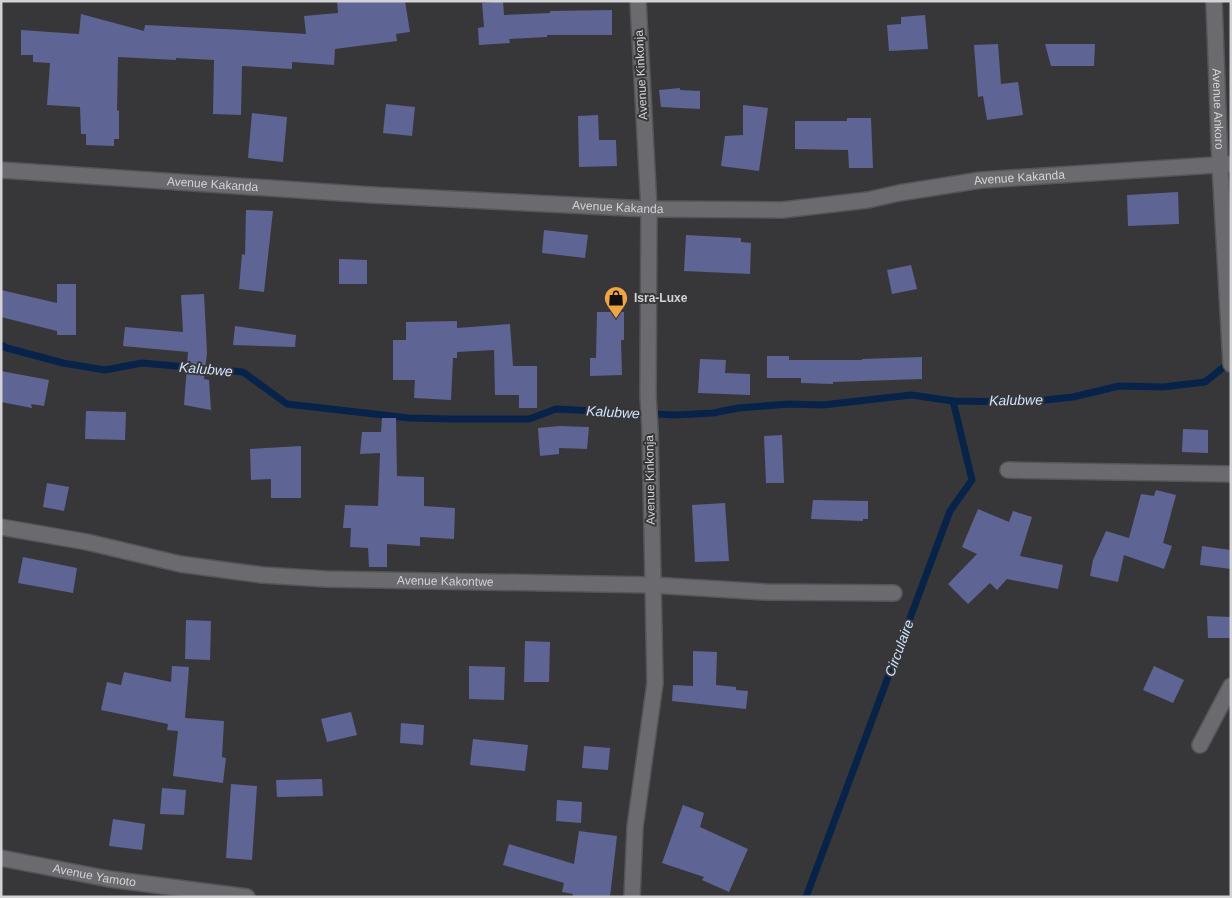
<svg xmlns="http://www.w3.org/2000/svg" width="1232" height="898" font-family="Arial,sans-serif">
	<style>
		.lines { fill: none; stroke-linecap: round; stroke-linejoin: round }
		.stream { stroke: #082349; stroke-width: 7 }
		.building { fill: #5e6494 }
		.minor-casing { stroke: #545557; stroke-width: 18 }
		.minor { stroke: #6b6b6f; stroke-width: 15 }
		.labels { text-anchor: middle; stroke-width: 4; stroke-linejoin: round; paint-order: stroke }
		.street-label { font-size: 12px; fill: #d3d3d5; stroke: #37373a }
		.poi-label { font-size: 12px; font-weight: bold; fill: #d3d3d5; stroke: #37373a; text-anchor: start }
		.water-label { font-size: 14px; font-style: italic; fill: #d0e3fe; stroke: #37373a }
	</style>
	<rect width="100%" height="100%" fill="#37373a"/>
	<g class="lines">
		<!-- stream -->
		<g class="stream">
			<path d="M1 345 7 348 63 363 105 370 142 363 243 372 287 404 409 418 450 419H529L556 409 675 415 713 413 738 408 789 404 823 405 911 395 953 401 1026 402 1073 397 1119 386 1163 387 1205 382 1230 362"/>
			<path d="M806 897 950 511 972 480 953 401"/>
		</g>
	</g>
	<!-- building -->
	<g class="building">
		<path d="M337 1H405L410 32 396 34 397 41 335 49 334 65 292 62V69L242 66 241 115 213 114 214 60 176 58V60L118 57 117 110 119 111V139H114V146L86 145V134H81L80 107 47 105 50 63 33 62V55H21V30L79 34 81 14 144 31 145 25 243 30 306 34 304 16 338 13Z"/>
		<path d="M503 1 504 15 550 13V11L612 10V35H547V37L509 39 510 43 479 45 478 28 484 27 482 3Z"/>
		<path d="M925 15 928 49 889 51 887 25 901 24V17Z"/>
		<path d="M998 44 1001 84 1018 82 1023 115 987 120 983 96 978 97 974 45Z"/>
		<path d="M1045 44H1095L1094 66H1051Z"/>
		<path d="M680 88V90L700 91V109L661 107 659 90Z"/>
		<path d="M386 104 415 107 412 136 383 133Z"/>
		<path d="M743 105 768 108 759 171 721 166 725 136 743 135Z"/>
		<path d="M252 113 287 117 283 162 248 158Z"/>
		<path d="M598 115 599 140H616L617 166 579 167 578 116Z"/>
		<path d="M847 118H871L873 168H849L848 150 795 149V121H847Z"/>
		<path d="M1178 192 1179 224 1128 226 1127 195Z"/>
		<path d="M246 210 273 211 264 292 239 289 242 254 245 255Z"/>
		<path d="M544 230 588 235 585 258 542 253Z"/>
		<path d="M686 235 741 238V242L751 243 750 274 684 271Z"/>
		<path d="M339 259 367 260V284H339Z"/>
		<path d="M911 265 917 289 892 294 887 270Z"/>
		<path d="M57 284H76V335H57V331L1 317V290L57 303Z"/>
		<path d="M204 294 207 353 204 379 209 380 211 410 184 405 188 352 123 346 125 327 183 332 181 295Z"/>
		<path d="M597 312H624V340H621L622 375 590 376V358H596Z"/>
		<path d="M457 321V328L510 324 513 366H537V408H519V395H495L494 350 457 352V358H453L451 400 414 398 415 380H393V340H406V322Z"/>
		<path d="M235 326 296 335 295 347 233 345Z"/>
		<path d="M767 356H789V360H862V359L922 357V379L833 382V384L801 383V378H767Z"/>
		<path d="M700 359 726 360 725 373 750 374V395L698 393Z"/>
		<path d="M1 371 49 380 44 406 31 404 32 408 1 402Z"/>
		<path d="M86 411 126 412 125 440 85 439Z"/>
		<path d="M382 418H396L397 476 424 477V506L455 508 454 539 420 537V546L387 544V567H369L368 548 350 547 351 528H343L345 505 378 506 380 453 360 454 362 432H381Z"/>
		<path d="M560 426 589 427 587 449 559 448V454L540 456 538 428Z"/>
		<path d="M1183 429 1208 430V453L1182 452Z"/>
		<path d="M782 435 784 483H766L764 436Z"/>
		<path d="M301 446V498H271V479L251 480 250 449Z"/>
		<path d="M47 483 69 487 64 511 43 507Z"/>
		<path d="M1156 490 1176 495 1163 543 1172 546 1164 569 1124 555 1118 582 1090 576 1093 560 1106 531 1129 538 1141 494 1154 496Z"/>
		<path d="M813 500 868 501V519H863V521L811 519Z"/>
		<path d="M725 503 729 561 695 562 692 505Z"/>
		<path d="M978 509 1009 522 1013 511 1032 517 1020 556 1063 565 1058 589 1007 579 997 590 990 583 968 604 948 584 977 554 962 547Z"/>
		<path d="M1202 546 1231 550V569L1200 565Z"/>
		<path d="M23 557 77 568 73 593 18 583Z"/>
		<path d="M1207 616 1231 617V638H1208Z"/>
		<path d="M186 620 211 621 210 660 185 659Z"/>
		<path d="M525 641 550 642 549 682H524Z"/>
		<path d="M693 651 717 652 716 685 736 687V690L748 691 746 709 672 701 673 685 693 686Z"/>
		<path d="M172 666 189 667 185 718 224 721 222 757 226 758 223 783 173 776 178 731 167 730 168 724 101 710 107 682 121 685 124 672 171 682Z"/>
		<path d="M469 666 505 667 504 700 469 699Z"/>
		<path d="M1154 666 1184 680 1173 703 1143 690Z"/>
		<path d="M351 712 357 735 327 742 321 719Z"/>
		<path d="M401 723 424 725 423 745 400 743Z"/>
		<path d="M473 739 528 745 525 771 470 765Z"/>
		<path d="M584 746 610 748 608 770 582 768Z"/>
		<path d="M322 779 323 796 277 797 276 780Z"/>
		<path d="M231 784 257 786 252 860 226 858Z"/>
		<path d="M162 788 186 790 184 815 160 814Z"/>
		<path d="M557 800 582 802 581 823 556 821Z"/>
		<path d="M683 805 704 813 700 827 748 849 729 892 702 880 704 877 662 863Z"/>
		<path d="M113 819 145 824 142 850 109 846Z"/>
		<path d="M579 831 617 836 610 897H572L573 894 562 892 564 883 503 865 509 844 574 864Z"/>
	</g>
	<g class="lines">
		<!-- minor casing -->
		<g class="minor-casing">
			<g id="minor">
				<path id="s1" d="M1214 1 1220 165 1231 364"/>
				<path id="s2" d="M1 170 372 195 649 209 782 210 868 200 899 193 981 180 1231 164"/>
				<path d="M1008 470 1231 474"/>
				<path id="s3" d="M1 527 87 542 180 564 262 575 326 579 652 585 766 592 894 593"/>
				<path d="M1200 745 1231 686"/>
				<path id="s4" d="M1 858 109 879 247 897"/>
				<path d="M632 897 635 827 655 683 650 430 648 396 649 209 638 1"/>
			</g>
		</g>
		<!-- minor -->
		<use href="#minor" class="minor"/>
	</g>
	<!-- icons -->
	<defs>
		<g id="shop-pin" transform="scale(1.25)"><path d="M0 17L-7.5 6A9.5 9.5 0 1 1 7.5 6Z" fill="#f1a540" stroke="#37373a"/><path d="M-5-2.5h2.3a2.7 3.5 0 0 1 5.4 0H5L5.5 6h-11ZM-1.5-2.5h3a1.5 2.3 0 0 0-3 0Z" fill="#111"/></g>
	</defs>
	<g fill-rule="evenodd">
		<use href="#shop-pin" x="616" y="298"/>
	</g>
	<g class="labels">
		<!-- street labels -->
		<g class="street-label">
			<text transform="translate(641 75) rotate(-93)" y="4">Avenue Kinkonja</text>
			<text dy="4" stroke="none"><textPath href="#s1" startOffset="108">Avenue Ankoro</textPath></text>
			<text dy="4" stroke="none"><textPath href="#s2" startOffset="1022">Avenue Kakanda</textPath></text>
			<text dy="4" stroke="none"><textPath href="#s2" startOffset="212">Avenue Kakanda</textPath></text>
			<text dy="4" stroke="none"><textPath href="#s2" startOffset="618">Avenue Kakanda</textPath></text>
			<text transform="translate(650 480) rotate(-91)" y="4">Avenue Kinkonja</text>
			<text dy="4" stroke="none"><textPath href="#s3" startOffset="449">Avenue Kakontwe</textPath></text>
			<text dy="4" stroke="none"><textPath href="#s4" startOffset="95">Avenue Yamoto</textPath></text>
		</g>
		<!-- poi labels -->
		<g class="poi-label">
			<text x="634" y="302">Isra-Luxe</text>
		</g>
		<!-- water labels -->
		<g class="water-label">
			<text transform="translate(206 369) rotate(5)" y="5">Kalubwe</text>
			<text transform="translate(1016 400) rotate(-1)" y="5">Kalubwe</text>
			<text transform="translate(613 412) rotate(3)" y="5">Kalubwe</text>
			<text transform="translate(899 648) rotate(-70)" y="5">Circulaire</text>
		</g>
	</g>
	<!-- border -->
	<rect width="1232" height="898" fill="none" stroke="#d3d3d5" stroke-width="5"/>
</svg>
